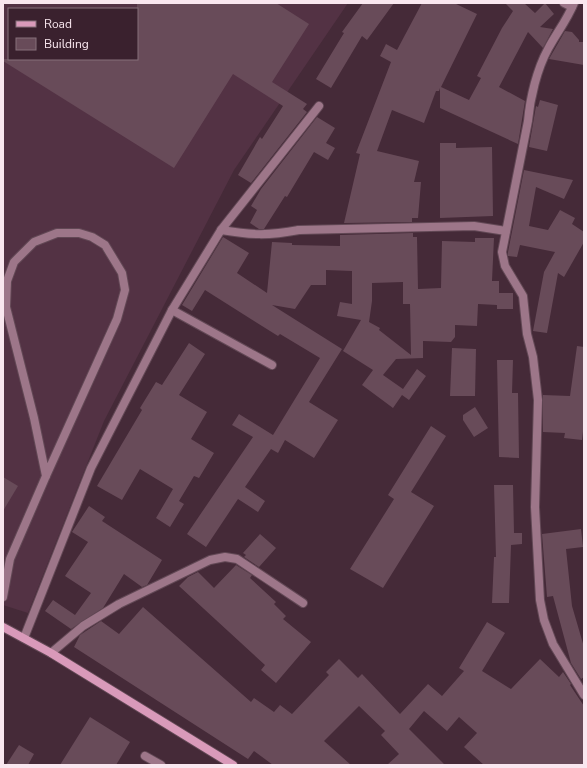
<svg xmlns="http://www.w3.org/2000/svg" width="587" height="768" font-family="'Nunito Sans',sans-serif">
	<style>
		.built { fill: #533244; fill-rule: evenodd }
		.building { fill: #684b59; fill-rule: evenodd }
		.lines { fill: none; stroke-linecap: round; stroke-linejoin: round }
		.lane-casing { stroke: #624855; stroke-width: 10 }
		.street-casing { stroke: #624855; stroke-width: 10 }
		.secondary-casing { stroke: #624855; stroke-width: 10 }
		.lane { stroke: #9d7689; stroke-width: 8 }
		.street { stroke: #9d7689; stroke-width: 8 }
		.secondary { stroke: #d99aba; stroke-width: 8 }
	</style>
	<rect width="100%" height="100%" fill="#452a38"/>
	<!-- built -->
	<path class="built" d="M3 3H348L234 170 104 421 28 613 3 605ZM9 9H137V59H9Z"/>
	<!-- building -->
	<g class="building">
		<path d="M137 3H276L309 24 272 82 307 104 303 109 307 112 251 183 238 175 260 137 262 139 283 106 233 74 174 168 3 61V59H137Z"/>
		<path d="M363 3H394L367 40 362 36 331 88 316 79 344 33 342 32Z"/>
		<path d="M422 3H454L477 14 441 87 469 100 481 78 477 76 502 28 513 11 505 3H524L535 13 545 3 554 14 540 27 553 29 543 48 528 32 499 87 525 101 518 144 440 108V88L439 91H436L424 123 392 110 377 151 419 161 414 182H421L418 218H412V222L344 223 360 154 356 153 391 62 380 56 386 44 397 50Z"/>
		<path d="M565 31 572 32 579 40V42H584V65L549 59Z"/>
		<path d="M540 100 558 105 547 151 529 147 536 106 538 107Z"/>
		<path d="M317 117 335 128 326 143 335 148 328 160 314 152 287 197 285 196 264 229H259L250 223 257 210 251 206 261 189Z"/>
		<path d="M440 143H456V148L492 147 493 216 440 218Z"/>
		<path d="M524 170 573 180 564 199 536 187 529 226 548 230 560 210 575 218 572 224 584 232V242L564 277 558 273 547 333 533 331 544 272 555 252 520 245 517 257 508 256V252Z"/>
		<path d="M413 233V237H417L418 289 441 288 442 241 475 242V238H494L492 281H499V293H513V309H497V305L478 304 477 326 455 325V337L451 342 423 341V358L396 359 383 375 403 389 417 369 426 376 409 400 402 395 393 408 362 385 373 370 343 351 361 320 337 316 340 302 352 304V271L326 270V285H311L295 309 272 305 342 349 309 402 338 420 314 458 285 440 278 453 271 449 245 487 265 501 258 512 238 499 206 547 187 534 253 437 232 425 239 414 273 435 320 358 280 334 278 336 205 290 192 311 182 305 223 237 249 253 237 273 267 293 272 242 292 243V245L340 246V235ZM403 282V304H410L411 355 379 330 380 328 369 322 372 301V283Z"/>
		<path d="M189 343 205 354 179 395 207 412 191 439 214 453 199 478 194 476 179 501 184 504 170 527 156 518 173 489 140 469 122 500 97 486 142 410 140 408 156 382 162 385Z"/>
		<path d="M577 346 584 347V423L582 440 564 438 565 433 543 432V395L570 396Z"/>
		<path d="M452 348 476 349 475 396H450Z"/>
		<path d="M497 360H513L512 393H518L519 458 499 457Z"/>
		<path d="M475 407 488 428 474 437 463 420V415Z"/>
		<path d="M431 426 446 436 411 492 434 506 383 588 350 569 394 499 388 495Z"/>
		<path d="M3 477 18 486 3 511Z"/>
		<path d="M494 485H513L514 533H522V544L511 545 509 603H492L494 557H496Z"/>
		<path d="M89 506 105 517 102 521 162 560 147 585 142 587 124 574 103 608 71 629 45 611 53 600 75 615 91 593 65 576 88 542 72 532Z"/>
		<path d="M581 529 583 547 566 549 572 606 584 647V677L581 679 571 663 553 596 547 597 542 534Z"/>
		<path d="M260 534 276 548 259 567 244 557 246 555 243 553Z"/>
		<path d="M236 565 252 575 250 578 276 602 274 604 286 616 283 619 311 642 276 683 261 670 265 665 179 586 188 577 198 572 214 588Z"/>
		<path d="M143 607 251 702 254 698 274 712 280 705 292 714 329 675 326 672 339 659 358 678 362 674 400 714 428 684 442 696 464 671 459 668 487 622 505 633 482 671 511 689 540 659 559 677 563 672 571 684 570 685 584 706V765H484L464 747 477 733 459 717 447 731 424 711 409 729 445 765H387L399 754 381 735 385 731 359 706 324 741 351 765H273L254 751 248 759 74 647 80 635 101 621 119 634Z"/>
		<path d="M90 717 130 742 116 765H60Z"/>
		<path d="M19 745 34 754 28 765H6Z"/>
	</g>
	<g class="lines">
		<!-- lane casing -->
		<g class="lane-casing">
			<g id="lane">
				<path d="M221 230C252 235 267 236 299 230"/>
				<path d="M172 310 272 365"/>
				<path d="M24 638 91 468 172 310 221 230 319 106"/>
				<path d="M145 756 161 765"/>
			</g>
		</g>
		<!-- street casing -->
		<g class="street-casing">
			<g id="street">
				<path d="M564 3 572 7"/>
				<path d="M574 3C566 22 557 32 548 49 537 69 530 98 528 121L502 252 505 266 523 296 527 334 533 357 538 400 535 507 540 600 544 620 553 644 584 695"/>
				<path d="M299 230 474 226 506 231"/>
				<path d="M3 597 10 559 46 476 117 319 125 290 122 273 105 245 92 237 79 233H57L34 242 14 262 7 281 6 307 34 418 46 476"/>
				<path d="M51 653 83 626 119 604 210 560 225 557 237 559 303 603"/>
			</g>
		</g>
		<!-- secondary casing -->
		<g class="secondary-casing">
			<path id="secondary" d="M3 627 51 653 233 765"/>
		</g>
		<!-- lane -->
		<use href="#lane" class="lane"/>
		<!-- street -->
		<use href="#street" class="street"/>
		<!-- secondary -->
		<use href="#secondary" class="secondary"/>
	</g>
	<!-- border -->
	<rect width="587" height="768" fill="none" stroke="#f9e7ef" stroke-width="8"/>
	<!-- legend -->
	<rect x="8" y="8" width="130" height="52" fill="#3a212e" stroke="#86707b"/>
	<rect x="16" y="21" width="20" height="6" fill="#d99aba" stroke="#86707b"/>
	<text x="44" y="28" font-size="12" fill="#f9e7ef">Road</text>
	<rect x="16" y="38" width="20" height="12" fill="#684b59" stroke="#86707b"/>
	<text x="44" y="48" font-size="12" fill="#f9e7ef">Building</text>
</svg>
